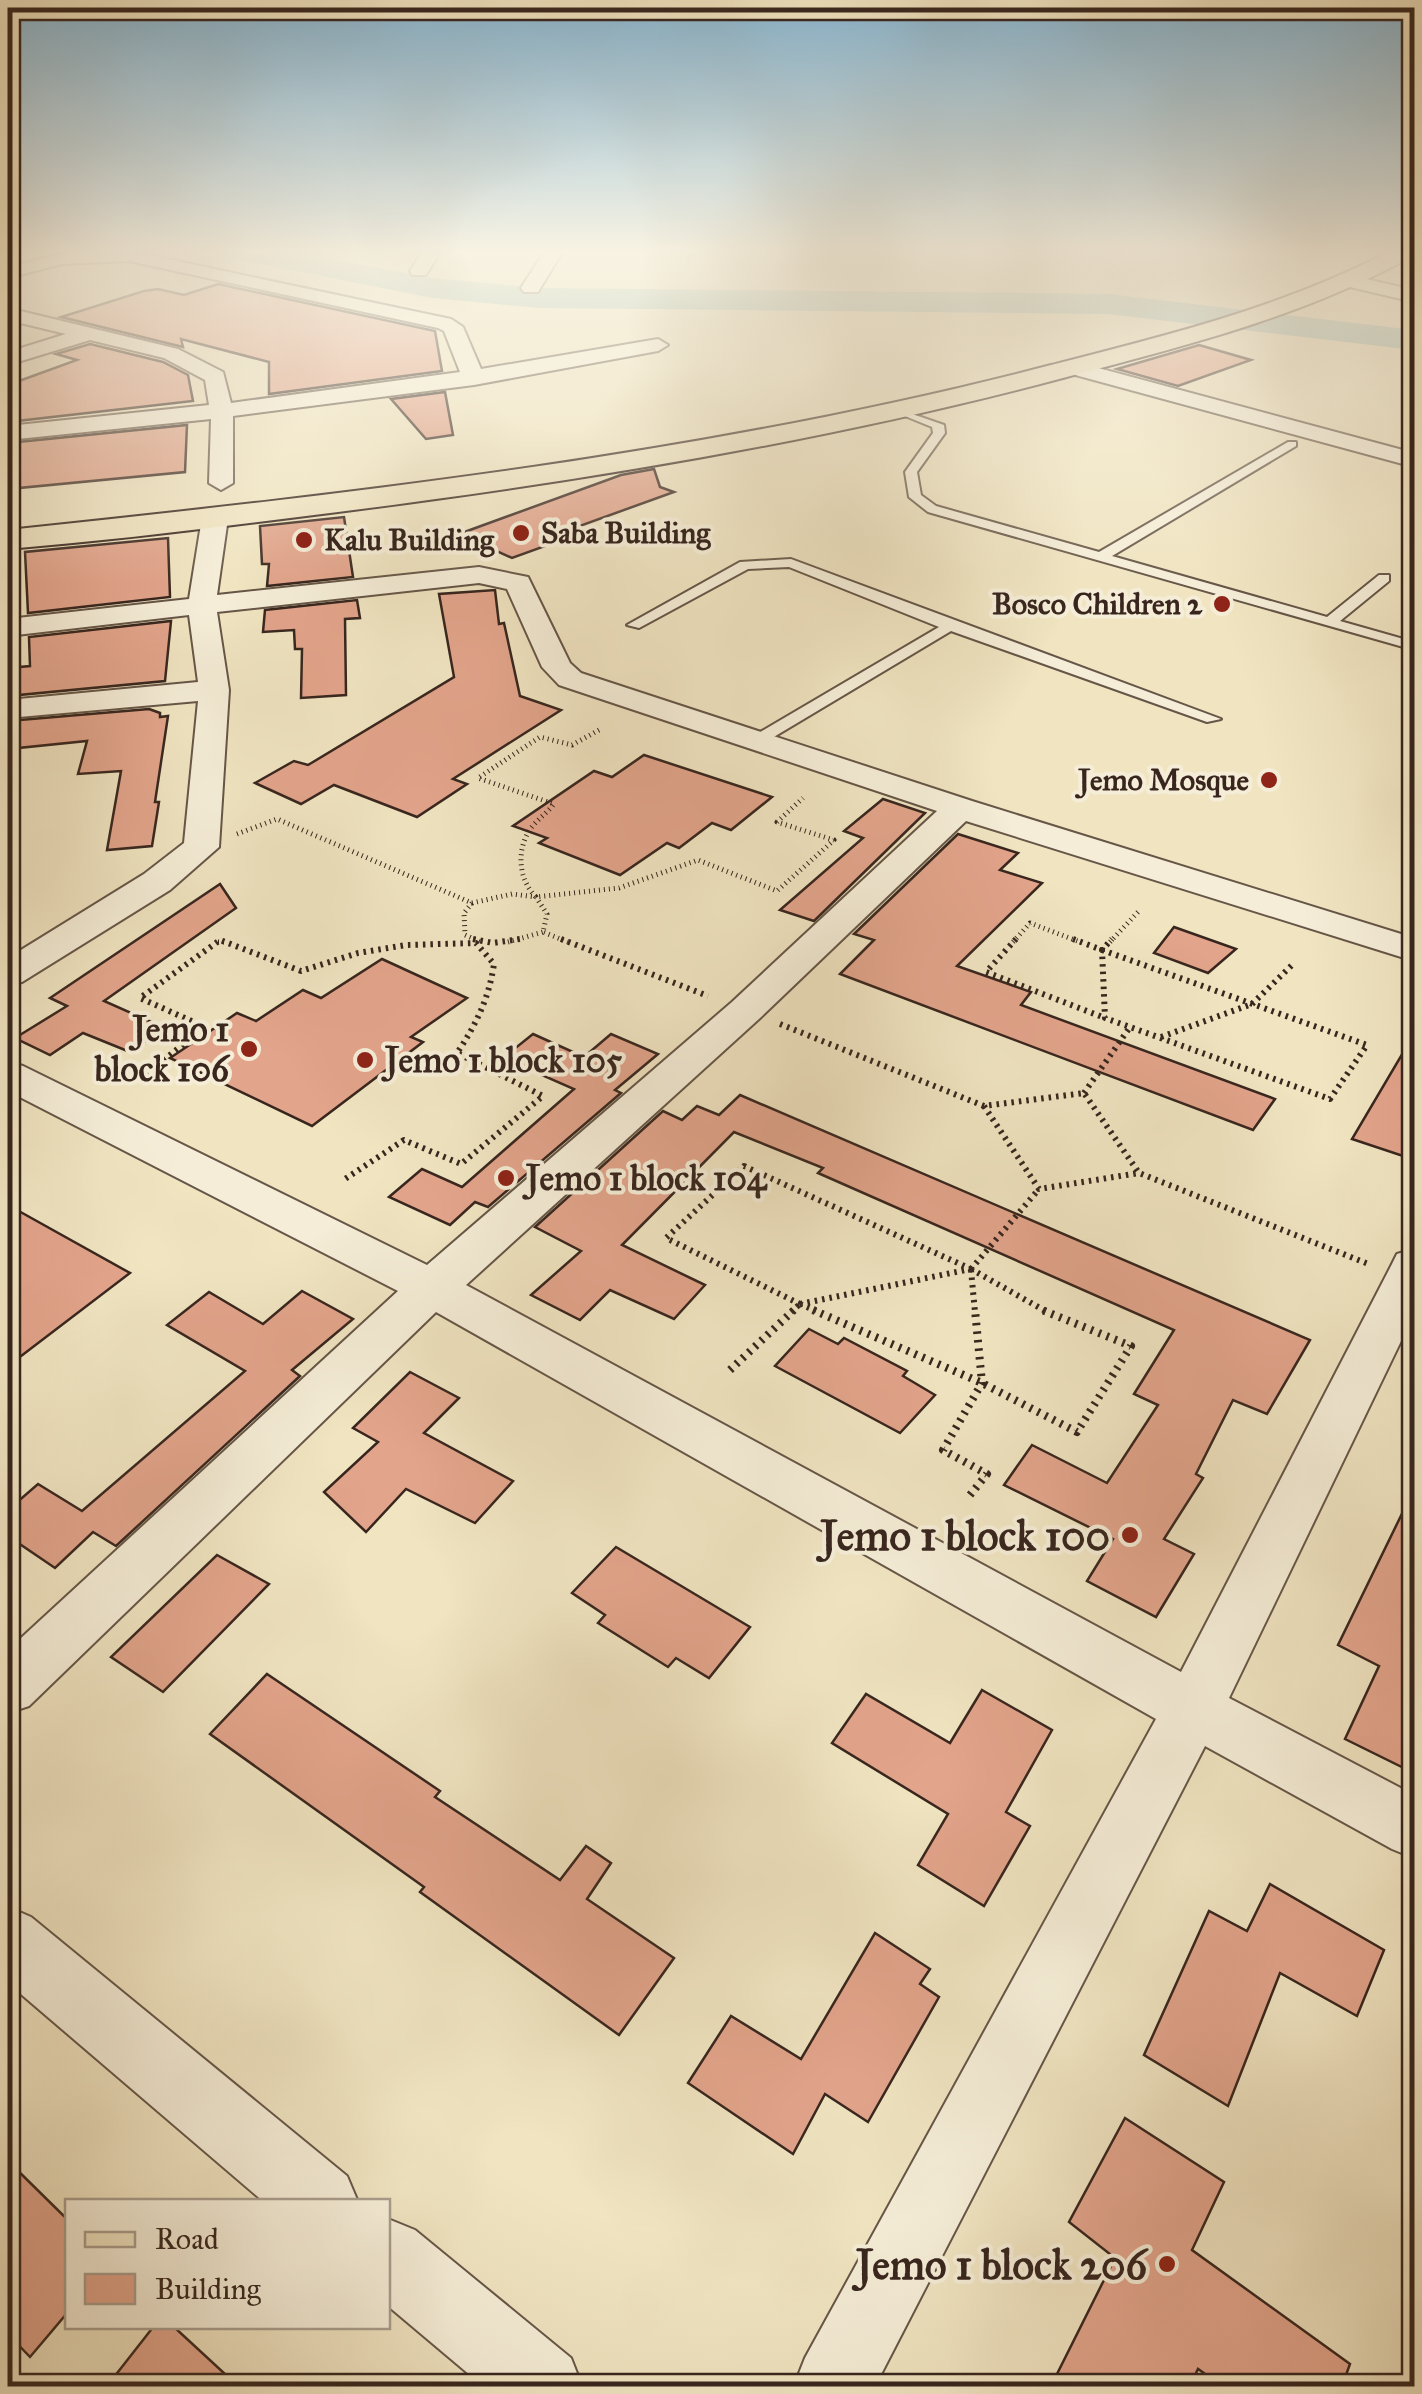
<svg xmlns="http://www.w3.org/2000/svg" width="1422" height="2394" font-family="'IM FELL Great Primer',serif">
	<style>
		.lines { fill: none; stroke-linecap: round; stroke-linejoin: round }
		.river { fill: #9abeb6; fill-rule: evenodd }
		.building { fill: #e2a48b; stroke: #38261e; stroke-width: 2.5 }
		.lane-casing { stroke: #665647; stroke-width: 4 }
		.street-casing { stroke: #665647; stroke-width: 4 }
		.primary-casing { stroke: #38261e; stroke-width: 4 }
		.path-far2 { stroke: #38261e; stroke-width: 5; stroke-dasharray: 1 4; stroke-linecap: butt }
		.path-far1 { stroke: #38261e; stroke-width: 6; stroke-dasharray: 2.5 5; stroke-linecap: butt }
		.path { stroke: #38261e; stroke-width: 8; stroke-dasharray: 2.5 6; stroke-linecap: butt }
		.lane { fill: #f5edd7; fill-rule: evenodd }
		.street { fill: #f5edd7; fill-rule: evenodd }
		.primary { fill: #f0e4c1; fill-rule: evenodd }
		.poi-dot { fill: #8f2418; stroke: #f5edd7; stroke-width: 4 }
		.labels { text-anchor: middle; stroke-width: 8; stroke-linejoin: round; paint-order: stroke }
		.far-poi-label { font-size: 30px; font-weight: bold; fill: #38261e; stroke: #f5edd7; text-anchor: start }
		.poi-label { font-size: 35px; font-weight: bold; fill: #38261e; stroke: #f5edd7; text-anchor: start }
		.near-poi-label { font-size: 42px; font-weight: bold; fill: #38261e; stroke: #f5edd7; text-anchor: end }
	</style>
	<rect width="100%" height="100%" fill="#f0e4c1"/>
	<filter id="stains"><feTurbulence type="fractalNoise" baseFrequency=".002" numOctaves="4"/><feColorMatrix values="0 0 0 0 .2 0 0 0 0 .09 0 0 0 0 .02 0 0 0 .5 -.17"/></filter>
	<radialGradient id="worn" r=".72"><stop offset=".6" stop-color="#630" stop-opacity="0"/><stop offset="1" stop-color="#630" stop-opacity=".3"/></radialGradient>
	<g class="lines">
		<!-- river -->
		<path class="river" d="M216 249H278L432 278 540 288 1108 294 1414 330V350L1108 314 540 308 432 298 231 258 220 255Z"/>
	</g>
	<!-- building -->
	<g class="building">
		<path d="M218 284 435 331 442 371 269 394V362L181 339 183 347 61 317 144 291 158 289 184 295Z"/>
		<path d="M90 344 163 362 188 375 193 401 8 422V385L77 360 56 354Z"/>
		<path d="M1199 345 1251 360 1178 386 1117 369Z"/>
		<path d="M445 392 453 435 426 439 391 399Z"/>
		<path d="M187 425 185 472 8 489V443Z"/>
		<path d="M654 469 660 487 674 492 574 528 584 532 512 558 459 534 621 475Z"/>
		<path d="M344 517 353 577 267 586 269 564H262L260 526Z"/>
		<path d="M168 538 170 597 28 613 25 552Z"/>
		<path d="M495 590 499 624 504 623 520 696 561 710 453 779 467 784 417 817 334 785 301 804 255 783 294 761 308 765 454 677 439 594Z"/>
		<path d="M357 600 360 618 345 619 346 695 301 698 302 649H295L294 630 263 632 265 610Z"/>
		<path d="M171 621 165 681 8 696V668L30 666 29 637Z"/>
		<path d="M149 709 160 713V717L168 716 155 802H159L152 846 107 850 121 771 78 774 87 741 8 749V721Z"/>
		<path d="M644 755 772 797 731 830 712 823 679 848 667 843 620 875 539 843 547 838 513 826 594 771 612 777Z"/>
		<path d="M883 799 925 813 814 921 780 910 863 838 844 831Z"/>
		<path d="M958 834 1018 853 1000 870 1042 883 957 966 1031 992 1021 1005 1275 1099 1253 1130 840 974 874 940 854 934Z"/>
		<path d="M220 884 236 908 104 1001 165 1028 130 1052 83 1033 50 1055 15 1038 67 1006 50 998Z"/>
		<path d="M1174 927 1236 949 1208 973 1154 953Z"/>
		<path d="M382 959 467 998 411 1037 423 1042 312 1126 170 1058 237 1013 256 1021 303 990 321 998Z"/>
		<path d="M533 1034 584 1057 611 1034 658 1054 615 1090 621 1093 488 1207 475 1202 450 1225 389 1197 422 1169 462 1187 574 1089 503 1058Z"/>
		<path d="M1414 1034V1142L1406 1157 1352 1139Z"/>
		<path d="M740 1095 1310 1340 1267 1414 1233 1400 1196 1474 1203 1478 1164 1539 1194 1554 1156 1617 1087 1581 1113 1539 1004 1485 1032 1445 1107 1483 1158 1405 1134 1394 1174 1330 818 1173 823 1168 734 1132 622 1245 705 1285 674 1319 610 1290 580 1320 531 1295 581 1251 535 1227 663 1111 682 1120 697 1106 719 1115Z"/>
		<path d="M8 1205 130 1273 8 1366Z"/>
		<path d="M302 1291 353 1319 292 1370 300 1376 116 1546 93 1532 55 1568 8 1536V1510L38 1484 82 1511 245 1371 167 1325 209 1292 263 1324Z"/>
		<path d="M809 1329 838 1344 844 1338 907 1371 903 1376 935 1395 900 1433 775 1366Z"/>
		<path d="M410 1372 459 1398 424 1433 513 1481 475 1523 406 1489 366 1532 324 1492 378 1442 353 1428Z"/>
		<path d="M1414 1489V1773L1345 1739 1379 1666 1338 1645Z"/>
		<path d="M616 1547 750 1627 709 1678 676 1658 668 1667 598 1623 605 1615 572 1593Z"/>
		<path d="M217 1555 269 1584 163 1692 111 1657Z"/>
		<path d="M267 1674 440 1791 435 1797 560 1880 586 1846 611 1863 587 1899 674 1958 619 2035 420 1892 424 1887 210 1734Z"/>
		<path d="M982 1690 1052 1730 1006 1812 1030 1826 984 1906 918 1865 948 1814 832 1743 866 1694 950 1743Z"/>
		<path d="M1270 1884 1384 1950 1357 2016 1280 1973 1228 2106 1144 2055 1209 1911 1247 1931Z"/>
		<path d="M875 1933 930 1969 920 1984 939 1997 868 2122 825 2094 793 2154 688 2083 731 2016 801 2059Z"/>
		<path d="M1125 2118 1224 2182 1192 2250 1350 2364 1342 2386H1222L1198 2369 1190 2386H1051L1115 2258 1069 2222Z"/>
		<path d="M8 2161 68 2220V2312L30 2357 8 2334Z"/>
		<path d="M154 2326H173L238 2386H107Z"/>
	</g>
	<g class="lines">
		<!-- lane casing -->
		<g class="lane-casing">
			<g id="lane">
				<path d="M895 408 944 425 945 433 917 472 921 495 936 506 1099 552 1288 442H1296V446L1112 556 1327 617 1379 575H1389V581L1340 621 1414 642V650L928 512 909 497 905 472 933 433 932 427 895 412Z"/>
				<path d="M791 559 1221 719 1207 722 951 631 762 744H750V738L939 627 789 567 748 569 639 628 627 625 740 562Z"/>
			</g>
		</g>
		<!-- street casing -->
		<g class="street-casing">
			<g id="street">
				<path d="M424 249H442L426 275H412L410 271Z"/>
				<path d="M546 249H564L538 292H524L521 288Z"/>
				<path d="M679 249H697V251L688 256Z"/>
				<path d="M129 251 451 319 463 327 481 369 658 339 668 345 658 351 474 385 233 416V483L221 490 209 483 211 419 8 440V426L209 405 205 380 164 358 90 340 8 365V352L66 334 8 320V308L178 349 223 372 231 403 460 372 444 331 438 328 129 261 62 264 8 278V267L62 254Z"/>
				<path d="M1344 274 1414 290V302L1337 284 1335 280Z"/>
				<path d="M1076 362 1414 453V467L1068 373 1065 368 1068 363Z"/>
				<path d="M215 510 228 518 217 595 479 567 528 577 570 663 581 673 972 801 1414 938V961L966 821 760 1018 466 1285 1181 1672 1391 1266 1397 1254 1414 1249V1314L1229 1698 1414 1795V1858L1392 1849 1205 1746 875 2386H794L805 2358 1156 1719 436 1312 29 1706 8 1713V1650L398 1291 8 1091V1062L23 1066 427 1265 732 1002 937 811 559 685 542 667 507 589 479 583 217 612 229 690 219 847 170 890 22 982 8 985V958L144 874 184 843 198 701 8 718V700L198 682 189 615 8 636V619L189 599 202 518Z"/>
				<path d="M8 1907 31 1917 347 2176 358 2202H264L8 1983Z"/>
				<path d="M388 2219 415 2230 571 2358 582 2386H483L388 2306Z"/>
			</g>
		</g>
		<!-- primary casing -->
		<g class="primary-casing">
			<path id="primary" d="M1394 249H1414V255C1304 317 1180 347 1059 379 822 442 581 481 338 512 228 526 118 540 8 549V530C358 493 710 454 1051 365 1168 335 1287 306 1394 249Z"/>
		</g>
		<!-- path-far2 -->
		<g class="path-far2">
			<path d="M599 730 572 745 540 737 478 778 554 804C547 813 538 819 531 828 516 849 518 879 536 897L619 888 698 860 777 891 834 840 777 822 803 798"/>
			<path d="M237 834 277 819 472 903 512 894 536 897 547 914 543 932 568 942"/>
			<path d="M472 903 464 913 465 935 481 942"/>
			<path d="M218 942H224"/>
			<path d="M508 942 543 932"/>
			<path d="M1013 942 1030 923 1080 942"/>
			<path d="M1110 942 1138 912"/>
		</g>
		<!-- path-far1 -->
		<g class="path-far1">
			<path d="M473 939 493 943 520 939"/>
			<path d="M561 939 708 996"/>
			<path d="M1016 939 986 972 1105 1018"/>
			<path d="M1073 939 1102 950 1112 939"/>
			<path d="M1102 950 1367 1045 1330 1099 1105 1018Z"/>
			<path d="M1252 1004 1293 964"/>
			<path d="M780 1024 984 1106 1084 1093 1139 1173 1371 1265"/>
			<path d="M1161 1037 1252 1004"/>
			<path d="M146 1074 205 1027 140 998 220 940 301 971 358 953 406 945 476 943 494 964C489 998 476 1025 457 1053L543 1096 461 1164 404 1140 345 1179"/>
			<path d="M1084 1093 1130 1027"/>
			<path d="M984 1106 1039 1189 1139 1173"/>
			<path d="M971 1269 1047 1312"/>
			<path d="M971 1269 1039 1189"/>
			<path d="M971 1270 975 1312"/>
			<path d="M800 1304 819 1312"/>
			<path d="M800 1304 666 1238 744 1166 971 1269"/>
			<path d="M800 1304 971 1269"/>
			<path d="M791 1312 800 1304"/>
		</g>
		<!-- path -->
		<g class="path">
			<path d="M813 1310 982 1383 1077 1432 1131 1346 1042 1310"/>
			<path d="M730 1370 794 1310"/>
			<path d="M970 1495 987 1474 943 1450 982 1383 975 1310"/>
		</g>
		<!-- lane -->
		<use href="#lane" class="lane"/>
		<!-- street -->
		<use href="#street" class="street"/>
		<!-- primary -->
		<use href="#primary" class="primary"/>
	</g>
	<!-- sky -->
	<linearGradient id="sky" x2="0" y2="1"><stop stop-color="#89b8d4"/><stop offset="0.43" stop-color="#f8f3e3"/><stop offset="1" stop-color="#f8f3e3" stop-opacity="0"/></linearGradient>
	<rect width="1422" height="584" fill="url(#sky)"/>
	<!-- markers -->
	<g class="poi-dot">
		<circle cx="521" cy="533" r="10"/>
		<circle cx="304" cy="540" r="10"/>
		<circle cx="1222" cy="604" r="10"/>
		<circle cx="1269" cy="780" r="10"/>
		<circle cx="249" cy="1049" r="10"/>
		<circle cx="365" cy="1060" r="10"/>
		<circle cx="506" cy="1178" r="10"/>
		<circle cx="1130" cy="1535" r="10"/>
		<circle cx="1167" cy="2264" r="10"/>
	</g>
	<g class="labels">
		<!-- far-poi labels -->
		<g class="far-poi-label">
			<text x="541" y="543">Saba Building</text>
			<text x="324" y="550">Kalu Building</text>
			<text x="1202" y="614" text-anchor="end">Bosco Children 2</text>
			<text x="1249" y="790" text-anchor="end">Jemo Mosque</text>
		</g>
		<!-- poi labels -->
		<g class="poi-label">
			<text x="229" y="1041" text-anchor="end">Jemo 1<tspan x="229" dy="40">block 106</tspan></text>
			<text x="385" y="1072">Jemo 1 block 105</text>
			<text x="526" y="1190">Jemo 1 block 104</text>
		</g>
		<!-- near-poi labels -->
		<g class="near-poi-label">
			<text x="1110" y="1550">Jemo 1 block 100</text>
			<text x="1147" y="2279">Jemo 1 block 206</text>
		</g>
	</g>
	<!-- margin -->
	<rect width="1422" height="2394" fill="none" stroke="#f0e4c1" stroke-width="40"/>
	<rect x="10" y="10" width="1402" height="2374" fill="none" stroke="#38261e" stroke-width="5"/>
	<rect x="20" y="20" width="1382" height="2354" fill="none" stroke="#38261e" stroke-width="2.5"/>
	<!-- legend -->
	<rect x="65" y="2199" width="325" height="130" fill="#f5edd7" stroke="#a99d8d" stroke-width="2.5"/>
	<rect x="85" y="2232" width="50" height="15" fill="#f0e4c1" stroke="#a99d8d" stroke-width="2.5"/>
	<text x="155" y="2249" font-size="30" fill="#38261e">Road</text>
	<rect x="85" y="2274" width="50" height="30" fill="#e2a48b" stroke="#a99d8d" stroke-width="2.5"/>
	<text x="155" y="2299" font-size="30" fill="#38261e">Building</text>
	<rect width="100%" height="100%" filter="url(#stains)"/>
	<rect width="100%" height="100%" fill="url(#worn)"/>
</svg>
